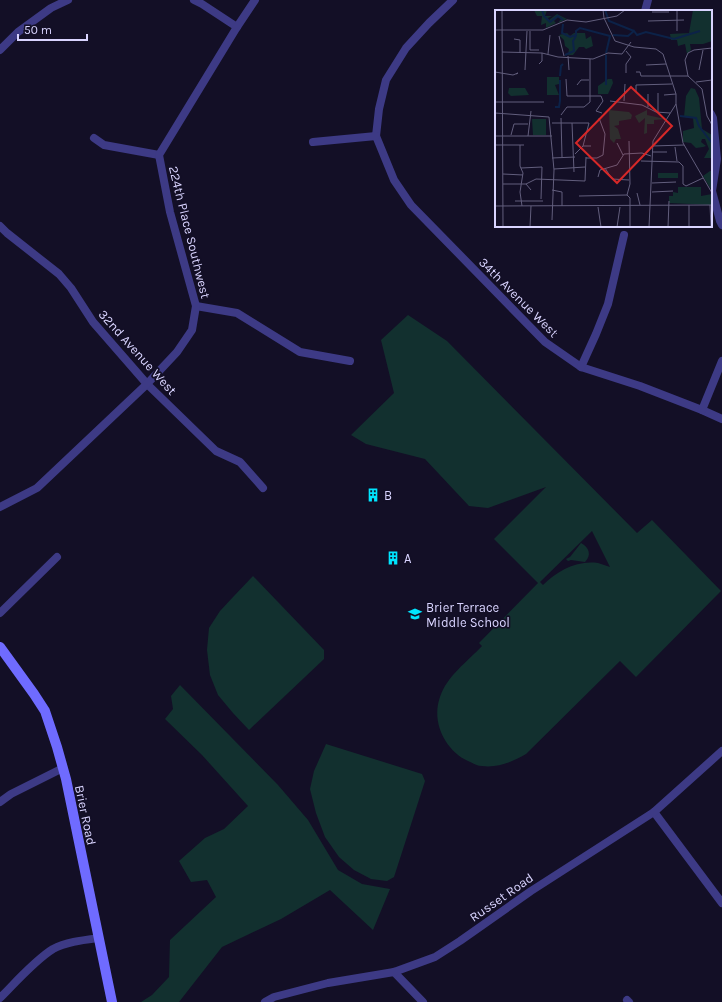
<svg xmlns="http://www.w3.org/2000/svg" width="722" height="1002" font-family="Karla,sans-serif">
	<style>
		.green { fill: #12302f; fill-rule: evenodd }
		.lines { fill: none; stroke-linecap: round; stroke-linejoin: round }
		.minor { stroke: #3d3a85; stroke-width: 8 }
		.secondary { stroke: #6f6bff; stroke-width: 10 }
		.labels { text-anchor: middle; stroke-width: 3.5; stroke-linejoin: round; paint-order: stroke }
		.street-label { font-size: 13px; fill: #d9d4ff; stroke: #130f26 }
		.poi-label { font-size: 13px; fill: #d9d4ff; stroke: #130f26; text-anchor: start }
		.inset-river { fill: none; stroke: #0c2248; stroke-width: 2 }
		.inset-road { fill: none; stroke: #625e7d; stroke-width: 1 }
		.view { fill: #d62828; fill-opacity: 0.15; stroke: #d62828; stroke-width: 2 }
		.inset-edge { fill: none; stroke: #d9d4ff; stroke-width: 2 }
	</style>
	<rect width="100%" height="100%" fill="#130f26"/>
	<!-- green -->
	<g class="green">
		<path d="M408 315 447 341 637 533 652 520 721 591 636 677 620 661 526 754C512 762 498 768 482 766 477 766 473 763 468 761 445 750 431 722 440 697 447 676 467 662 482 646L479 643 538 583 494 539 546 487 488 508 469 506 425 459 366 444 351 435 394 393 381 340ZM592 531 610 567C606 566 602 564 598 563 577 560 557 571 543 585L540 582Z"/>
		<path d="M581 543C589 547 592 555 585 562L571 560 568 561 566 559 570 557Z"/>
		<path d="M253 576 324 650V659L249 730 233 713 218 695 210 675 207 650 209 628 220 611 234 596Z"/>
		<path d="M180 685 278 785 308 820 338 870 362 884 390 889 373 930 330 890 281 919 222 947 179 1002H141L152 995 169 977 170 940 216 897 207 880 191 882 179 861 205 838 224 829 248 806 202 755 165 719 173 709 171 696Z"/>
		<path d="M326 744 422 774 425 781 394 877 387 881 371 879 354 870 339 857 325 837 316 813 310 789 314 771Z"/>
	</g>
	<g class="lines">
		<!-- minor -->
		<g class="minor">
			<path d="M194 0 202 4 237 27"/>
			<path d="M453 0 429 23 406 48 386 80 379 109 376 136 394 180 411 205 545 342 581 367 640 386 702 410 722 419"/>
			<path d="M645 11 648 0"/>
			<path d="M0 50 18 32 51 8 68 0"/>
			<path d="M711 114 713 118 717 159 712 191 720 221 722 225"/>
			<path d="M94 138 104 145 159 155"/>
			<path d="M313 142 376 136"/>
			<path d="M0 226 7 233 59 274 71 288 93 322 147 384 216 451 240 462 263 488"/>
			<path d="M196 306 237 313 300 352 350 361"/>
			<path d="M581 367 596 334 608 304 624 235"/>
			<path d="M702 410 722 361"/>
			<path d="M0 507 37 488 147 384 177 352 192 330 196 306 170 212 159 155 237 27 255 0"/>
			<path d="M0 613 57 557"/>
			<path d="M0 802 11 794 63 768"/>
			<path d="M654 812 722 903"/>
			<path d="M394 972 423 1002"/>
			<path d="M0 998C15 983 35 960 53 949 66 942 84 940 99 938"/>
			<path d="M627 1000 629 1002"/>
			<path d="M265 1002 274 997 328 983 394 972 435 957 460 941 531 891 654 812 722 751"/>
		</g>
		<!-- secondary -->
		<path class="secondary" d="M0 647 34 694 45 711 57 747 66 779 112 1002"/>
	</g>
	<!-- icons -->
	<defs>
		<g id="building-bare" transform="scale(1.08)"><path d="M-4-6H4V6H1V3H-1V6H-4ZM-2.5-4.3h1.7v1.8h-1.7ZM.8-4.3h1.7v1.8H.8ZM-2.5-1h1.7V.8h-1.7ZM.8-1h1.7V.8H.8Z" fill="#00e5ff" stroke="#130f26" stroke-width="2.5" paint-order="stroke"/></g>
		<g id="school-bare" transform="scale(1.08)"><path d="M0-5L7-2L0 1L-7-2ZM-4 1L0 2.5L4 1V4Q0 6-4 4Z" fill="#00e5ff" stroke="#130f26" stroke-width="2.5" paint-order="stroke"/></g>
	</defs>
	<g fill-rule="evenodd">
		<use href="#building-bare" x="373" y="495"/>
		<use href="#building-bare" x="393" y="558"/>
		<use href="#school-bare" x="415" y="614"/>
	</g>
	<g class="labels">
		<!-- street labels -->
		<g class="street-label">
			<text transform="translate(190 232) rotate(76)" y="5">224th Place Southwest</text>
			<text transform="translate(519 297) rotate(45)" y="5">34th Avenue West</text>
			<text transform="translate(138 352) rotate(48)" y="5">32nd Avenue West</text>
			<text transform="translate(86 815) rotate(78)" y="5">Brier Road</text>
			<text transform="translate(501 897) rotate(-35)" y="5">Russet Road</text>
		</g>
		<!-- poi labels -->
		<g class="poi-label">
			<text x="384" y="500">B</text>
			<text x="404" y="563">A</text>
			<text x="426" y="612">Brier Terrace<tspan x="426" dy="15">Middle School</tspan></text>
		</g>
	</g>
	<!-- overview -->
	<g transform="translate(495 10)">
		<rect width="217" height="217" fill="#130f26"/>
		<path d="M39 0H52L50 6H57L53 8 54 10 62 4 72 9 63 13 66 9 63 7 59 11 61 13 51 18V13L46 15 47 6H42ZM198 0H217V31L208 34H195L196 40 192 44 190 34 183 36 182 30H176L175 24 194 23ZM72 23 75 26 79 23H90L91 29 96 26 98 36 91 39 89 37H84L78 45H73L74 39 70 36 69 30 64 25ZM52 67H64V74L60 75 64 85H52ZM113 69H117L118 73 113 84H103V76ZM14 78H30L34 85 16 86 13 83ZM196 78 200 79 204 88 207 119 217 125 216 148H209L214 139 210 129H207L206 132 211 136 208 137 201 138 196 133 188 132V121L199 118 198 108 189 107 191 86ZM114 100 134 102 137 105 136 109 124 111V115L119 116 123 119 126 129H121L119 133 115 129ZM152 100V105L170 109 159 110V114H152V123L149 124 150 108 144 113 140 106ZM37 109H51V125H38ZM215 161H217V181L208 166ZM163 163H183V168H163ZM183 177H206V186L217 184V195L174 193V186H178V182L183 183Z" fill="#12302f"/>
		<path class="inset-river" d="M47 0 49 6 55 12 63 6 68 10M110 0 114 11 139 21M68 14 67 23 75 27 81 25V21L85 18 115 26 111 43M118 25 133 26 139 21 142 25 151 22 179 29 205 21M70 45 79 41 78 31 81 26M111 45V75M65 66 66 56 68 54M60 97H64L65 91V70M185 106 201 108 204 116 217 133"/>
		<path class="inset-road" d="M7 0 8 217M108 0 109 8 120 31 139 37 161 39 168 44 181 84V94L158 131 154 217M182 0V21M157 2H174M153 11 189 10M0 20H48L72 10 91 12 122 6 130 0M35 21V40H44M64 26 69 46M19 29 25 30V43M131 41 136 47 131 54V63M7 42 47 43 63 47 98 49 113 43 127 44 136 32M53 44 55 25M73 46 74 60M44 54 47 51V43M151 55 171 54M30 60 32 21M204 60 208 40M0 62 18 65 23 63 21 64M141 62H145L146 66H193M193 66 207 79 212 106 217 115M193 66 190 50 193 43 199 40 217 38M71 69 72 86H106L108 91 101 101 107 103M201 72 217 70M82 75 86 70H94M141 82V75L177 74M163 83V102M153 84V97M169 85 181 84M115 91 147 95 161 102 175 103M129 91 130 74M0 92H49M181 94 188 133 217 183M0 103 54 107 59 160 57 210M66 105 72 97H89L95 92V49M66 108 67 147M104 108 110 124 108 145M57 113H94L88 136M77 113 79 162M16 125 19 114H33M0 126H57M33 126 36 101M134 131 135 174 132 185 135 188V217M122 133 128 145M0 135H29M25 135V156L28 163 25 182 27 196M157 136 189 135M180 137 182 151M158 142H172M80 144 88 136H96M57 148 80 147M91 148H102L108 145M146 151 184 152 188 156V174L191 176 208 168M26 158 47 157 46 189M110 158 117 169 134 170M59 159 90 157M8 164 28 165M103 167 105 160 122 155 129 144 147 143 156 146M157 173 181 172M8 174H31L36 180M31 174 41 169 90 171 91 147M57 180 67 182V196M157 182 178 181M142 183 145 195M84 186 132 185M20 191H48M215 195 216 217M0 196 217 195M103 197 106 217M35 217 36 196M122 217 125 197M173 217 174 191M194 217V195"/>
		<path class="view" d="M136 77 177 116 122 173 81 133Z"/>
		<rect width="217" height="217" class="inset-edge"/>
	</g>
	<!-- scale -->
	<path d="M18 34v6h69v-6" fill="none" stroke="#d9d4ff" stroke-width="2"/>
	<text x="24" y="34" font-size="12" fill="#d9d4ff" stroke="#130f26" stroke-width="3" paint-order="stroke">50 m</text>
</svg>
